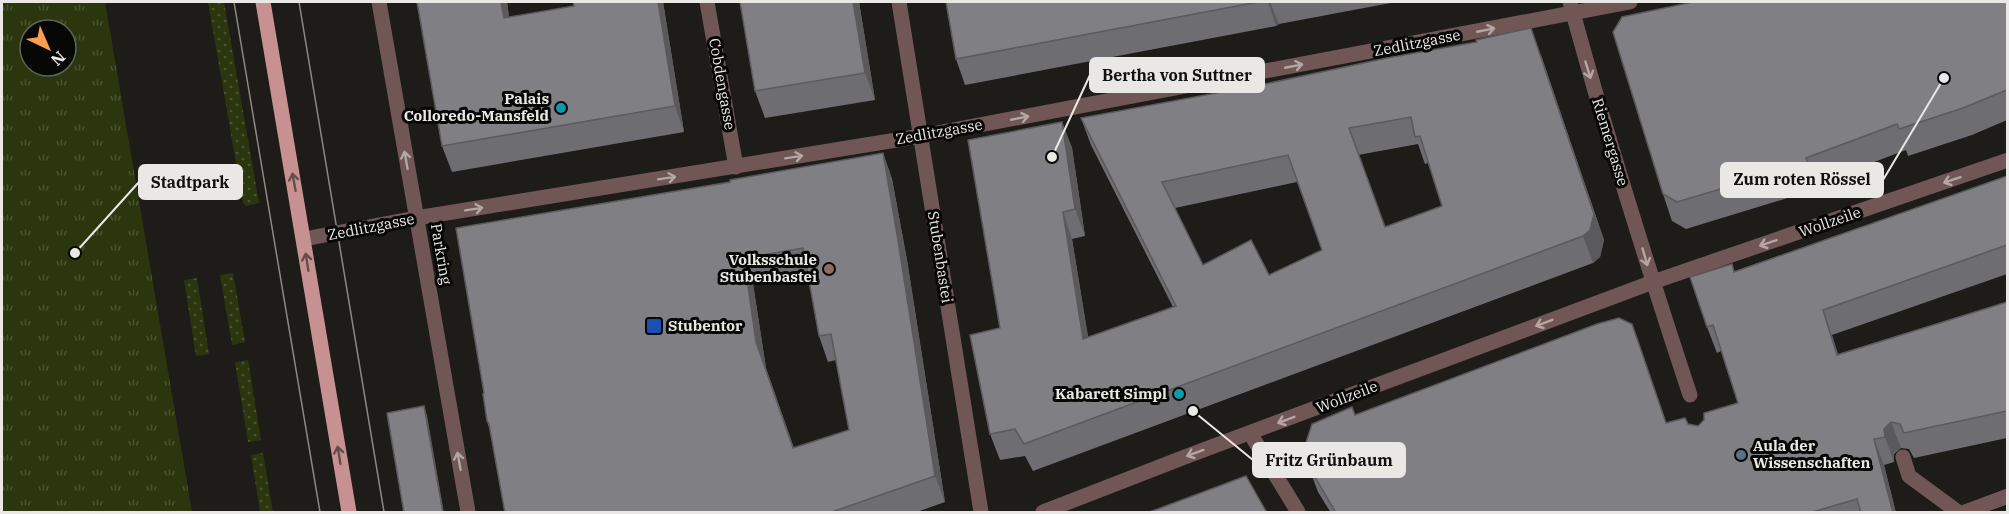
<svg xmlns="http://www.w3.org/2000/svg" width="2009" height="514" font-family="'IBM Plex Serif',serif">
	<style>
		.grass { fill: url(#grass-dots) }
		.park { fill: url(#park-tufts); fill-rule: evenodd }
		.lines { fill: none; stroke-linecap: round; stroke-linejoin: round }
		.minor { stroke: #715656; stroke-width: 15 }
		.major { stroke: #c79191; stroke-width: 15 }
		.tram { stroke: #8b8986; stroke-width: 1.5 }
		.wall { fill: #6e6d72; fill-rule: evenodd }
		.shaded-wall { fill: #5a595c }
		.building { fill: #807f84; stroke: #5a595c; stroke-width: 1.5; fill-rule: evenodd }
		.oneway { stroke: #b3a6a5 }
		.oneway2 { stroke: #674c4c }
		.culture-dot { fill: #0f9aa8; stroke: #070706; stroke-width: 2 }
		.education-dot { fill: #8d6e63; stroke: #070706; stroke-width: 2 }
		.transit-dot { fill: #1a4fb4; stroke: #070706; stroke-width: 2 }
		.service-dot { fill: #5c6f8a; stroke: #070706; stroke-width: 2 }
		.labels { text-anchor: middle; stroke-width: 6; stroke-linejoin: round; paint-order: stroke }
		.street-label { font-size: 15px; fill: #e9e8e5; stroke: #070706 }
		.poi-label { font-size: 15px; font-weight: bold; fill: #e9e8e5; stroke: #070706; text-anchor: end }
		.leader { fill: none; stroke: #e9e8e5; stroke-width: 2 }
		.callout-dot { fill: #e9e8e5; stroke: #070706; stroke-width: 2 }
		.callout { fill: #e9e8e5; stroke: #e9e8e5; stroke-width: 2 }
		.callout-label { font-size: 16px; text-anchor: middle; font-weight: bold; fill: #111 }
	</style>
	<defs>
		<pattern id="grass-dots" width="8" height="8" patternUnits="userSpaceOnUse" patternTransform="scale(1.5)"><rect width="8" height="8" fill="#2b360f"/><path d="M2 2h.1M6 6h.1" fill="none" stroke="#4a5332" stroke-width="1.8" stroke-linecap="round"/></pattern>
		<pattern id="park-tufts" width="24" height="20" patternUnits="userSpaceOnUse" patternTransform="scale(1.5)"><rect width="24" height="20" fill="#2b360f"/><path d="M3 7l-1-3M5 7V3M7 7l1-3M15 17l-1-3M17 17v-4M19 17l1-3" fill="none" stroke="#4a5332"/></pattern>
	</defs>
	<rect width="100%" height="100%" fill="#1e1c18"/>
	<!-- grass -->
	<g class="grass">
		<path d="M208 2H224L259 203 246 206 243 203Z"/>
		<path d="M233 273 245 342 232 345 220 275Z"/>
		<path d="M197 278 209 354 196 356 184 280Z"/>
		<path d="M248 360 261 440 248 442 235 362Z"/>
		<path d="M263 453 273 512H260L251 455Z"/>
	</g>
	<!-- park -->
	<path class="park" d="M2 2H105L192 512H2ZM30 30H66V66H30Z"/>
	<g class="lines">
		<!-- minor -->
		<g class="minor">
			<path d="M379 2 468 512"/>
			<path d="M707 2 736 167"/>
			<path d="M899 2 981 512"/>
			<path d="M1570 2C1606 134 1647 265 1690 395"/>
			<path d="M304 239 416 218 921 136 1630 2"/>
			<path d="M1250 433 1298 512"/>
			<path d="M1903 457 1909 476 1958 512"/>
			<path d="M1043 512 1190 455 1653 282 2008 160"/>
			<path d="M1965 512 2008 496"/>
		</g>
		<!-- major -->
		<path class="major" d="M263 2 349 512"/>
		<!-- tram -->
		<g class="tram">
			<path d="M234 2 320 512"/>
			<path d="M299 2 384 512"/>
		</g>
	</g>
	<!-- wall -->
	<g class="wall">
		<path d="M507 2 509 17 663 2 684 132 452 172 442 146Z"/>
		<path d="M740 2H859L875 100 765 118 755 91Z"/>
		<path d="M946 2H1396L1279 24 1276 26 965 85 956 59Z"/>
		<path d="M2007 2V120L1972 135 1908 156 1906 150 1816 184 1817 189 1686 229 1672 221 1663 194Z"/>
		<path d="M1541 55 1604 240 1600 257 1593 263 1033 471 1025 456 1000 460 990 434 1000 328 1062 122 1072 148 1085 236 1072 239 1088 338 1173 307 1091 145 1081 118ZM1418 144 1425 164 1428 163 1442 206 1385 227 1358 155ZM1297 182 1322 250 1269 275 1203 265 1175 208Z"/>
		<path d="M883 153 892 179 907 260 945 502 914 513H505L490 431 487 421ZM808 274 819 336 828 362 836 360 849 430 794 448 766 368 753 284Z"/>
		<path d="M2007 176V274L1832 335 1838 354 2007 302V438L1914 458 1909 449 1901 448 1894 454V462L1884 465 1896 513H1331L1318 492 1303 452 1355 415 1641 349 1666 423 1688 424 1698 426 1738 403 1721 351 1717 353 1707 327 1735 271Z"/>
	</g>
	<!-- shaded-wall -->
	<g class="shaded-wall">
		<path d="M501 2H507L513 44 504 18Z"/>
		<path d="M658 2H663L684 132 675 106Z"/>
		<path d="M853 2H859L875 100 865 73Z"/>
		<path d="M1268 2H1270L1279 24 1276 26Z"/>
		<path d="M1531 28 1604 240 1600 257 1593 263 1583 236Z"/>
		<path d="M1062 122 1072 148 1085 236 1075 209Z"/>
		<path d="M883 153 892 179 907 260 945 502 935 476Z"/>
		<path d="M1063 212 1072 239 1093 366 1083 339Z"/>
		<path d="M744 258 753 284 766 368 756 342Z"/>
		<path d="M1632 324 1641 349 1675 449 1666 423Z"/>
		<path d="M424 406 427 415 444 513H443Z"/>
		<path d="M1891 422 1901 448 1894 454V462L1885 437 1884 429Z"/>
		<path d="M1874 439 1884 465 1896 513H1893Z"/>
	</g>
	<!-- building -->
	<g class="building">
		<path d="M417 2H501L504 18 574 6 573 2H658L675 106 442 146Z"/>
		<path d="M740 2H853L865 73 755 91Z"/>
		<path d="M946 2H1258L956 59Z"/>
		<path d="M1693 2H2007V90L1963 108 1899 129 1897 124 1806 158 1808 163 1677 202 1663 194 1613 32 1622 17Z"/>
		<path d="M1531 28 1594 214 1590 230 1583 236 1024 444 1015 429 990 434 970 335 1000 328 968 140 1062 122 1075 209 1063 212 1083 339 1176 306 1081 118 1260 85 1387 58 1477 42 1476 40ZM1411 117 1415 137 1420 136 1442 206 1385 227 1349 128ZM1288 155 1322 250 1269 275 1251 240 1203 265 1162 182Z"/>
		<path d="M883 153 897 234 935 476 829 513H505L489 424 487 421 483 394 484 393 456 228 730 182V180ZM803 248 819 336 831 334 849 430 793 448 756 342 744 258Z"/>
		<path d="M2007 176V245L1823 310 1837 355 2007 302V411L1904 433 1900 424 1891 422 1884 429 1885 437 1874 439 1893 513H1861L1857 499 1809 513H1336L1309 467 1303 452 1312 424 1352 407 1355 415 1597 324 1619 318 1632 324 1666 423 1685 418 1688 424 1698 426 1704 420V413L1738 403 1713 325 1707 327 1690 277 1732 264 1734 272Z"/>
		<path d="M424 406 443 513H404L387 413Z"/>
		<path d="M1246 476 1267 513H1147Z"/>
	</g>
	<!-- one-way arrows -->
	<defs><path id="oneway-shaft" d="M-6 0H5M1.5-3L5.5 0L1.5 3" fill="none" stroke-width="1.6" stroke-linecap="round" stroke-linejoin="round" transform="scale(1.5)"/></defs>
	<g class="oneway">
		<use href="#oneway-shaft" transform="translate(1486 30) rotate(-11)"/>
		<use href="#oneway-shaft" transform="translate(1294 66) rotate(-11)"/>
		<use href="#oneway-shaft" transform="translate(1588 70) rotate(73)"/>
		<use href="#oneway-shaft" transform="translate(1020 118) rotate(-11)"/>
		<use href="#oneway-shaft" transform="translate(794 157) rotate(-9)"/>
		<use href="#oneway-shaft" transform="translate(406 160) rotate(-100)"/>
		<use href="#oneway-shaft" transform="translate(667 178) rotate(-9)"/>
		<use href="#oneway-shaft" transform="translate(1952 180) rotate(161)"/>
		<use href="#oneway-shaft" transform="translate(474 209) rotate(-9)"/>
		<use href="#oneway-shaft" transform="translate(1768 243) rotate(161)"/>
		<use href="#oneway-shaft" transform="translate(1645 257) rotate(74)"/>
		<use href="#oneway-shaft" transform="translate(1544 323) rotate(159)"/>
		<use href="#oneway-shaft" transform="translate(1286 420) rotate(159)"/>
		<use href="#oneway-shaft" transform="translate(1195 453) rotate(160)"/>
		<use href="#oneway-shaft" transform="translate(459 461) rotate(-100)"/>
	</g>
	<g class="oneway2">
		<use href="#oneway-shaft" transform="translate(294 182) rotate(-100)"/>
		<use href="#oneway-shaft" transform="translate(307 262) rotate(-99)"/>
		<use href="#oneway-shaft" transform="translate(339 455) rotate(-99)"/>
	</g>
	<!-- markers -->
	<g class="culture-dot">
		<circle cx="561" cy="108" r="6"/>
		<circle cx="1179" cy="394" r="6"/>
	</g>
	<circle class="education-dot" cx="829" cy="269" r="6"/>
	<rect class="transit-dot" x="646" y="318" width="16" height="16" rx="3"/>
	<circle class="service-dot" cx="1741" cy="455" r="6"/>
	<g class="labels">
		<!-- street labels -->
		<g class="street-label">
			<text transform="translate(1417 43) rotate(-11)" y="5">Zedlitzgasse</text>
			<text transform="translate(722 84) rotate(80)" y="5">Cobdengasse</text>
			<text transform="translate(939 132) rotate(-10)" y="5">Zedlitzgasse</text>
			<text transform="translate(1610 142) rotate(73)" y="5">Riemergasse</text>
			<text transform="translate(1830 222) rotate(-19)" y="5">Wollzeile</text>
			<text transform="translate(371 227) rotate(-11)" y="5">Zedlitzgasse</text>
			<text transform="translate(441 254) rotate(80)" y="5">Parkring</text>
			<text transform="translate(940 257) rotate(81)" y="5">Stubenbastei</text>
			<text transform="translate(1347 397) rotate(-21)" y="5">Wollzeile</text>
		</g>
		<!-- poi labels -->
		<g class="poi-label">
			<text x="549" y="104">Palais<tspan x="549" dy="17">Colloredo-Mansfeld</tspan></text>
			<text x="817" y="265">Volksschule<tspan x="817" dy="17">Stubenbastei</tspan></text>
			<text x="668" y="331" text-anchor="start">Stubentor</text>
			<text x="1167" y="399">Kabarett Simpl</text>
			<text x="1753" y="451" text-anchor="start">Aula der<tspan x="1753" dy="17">Wissenschaften</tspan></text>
		</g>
	</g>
	<!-- callouts -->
	<path class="leader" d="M1052 157L1090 75M1944 78L1883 180M75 253L139 182M1193 411L1253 460"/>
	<g class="callout-dot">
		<circle cx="1052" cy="157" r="6"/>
		<circle cx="1944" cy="78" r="6"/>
		<circle cx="75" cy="253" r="6"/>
		<circle cx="1193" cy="411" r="6"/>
	</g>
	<g class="callout">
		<rect x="1090" y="58" width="174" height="34" rx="6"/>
		<rect x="1721" y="163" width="162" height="34" rx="6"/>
		<rect x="139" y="165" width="103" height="34" rx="6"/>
		<rect x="1253" y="443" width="152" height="34" rx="6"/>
	</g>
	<g class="callout-label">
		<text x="1177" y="81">Bertha von Suttner</text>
		<text x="1802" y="185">Zum roten Rössel</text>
		<text x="190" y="188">Stadtpark</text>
		<text x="1329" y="466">Fritz Grünbaum</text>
	</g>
	<!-- border -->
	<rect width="2009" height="514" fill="none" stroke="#e9e8e5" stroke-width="6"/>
	<!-- north arrow -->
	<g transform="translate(48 48) rotate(136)"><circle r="28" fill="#070706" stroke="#61615f" stroke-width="1.5"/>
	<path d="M0-4.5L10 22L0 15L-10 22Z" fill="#f99f4d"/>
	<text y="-9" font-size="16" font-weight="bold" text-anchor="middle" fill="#e9e8e5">N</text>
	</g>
</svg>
